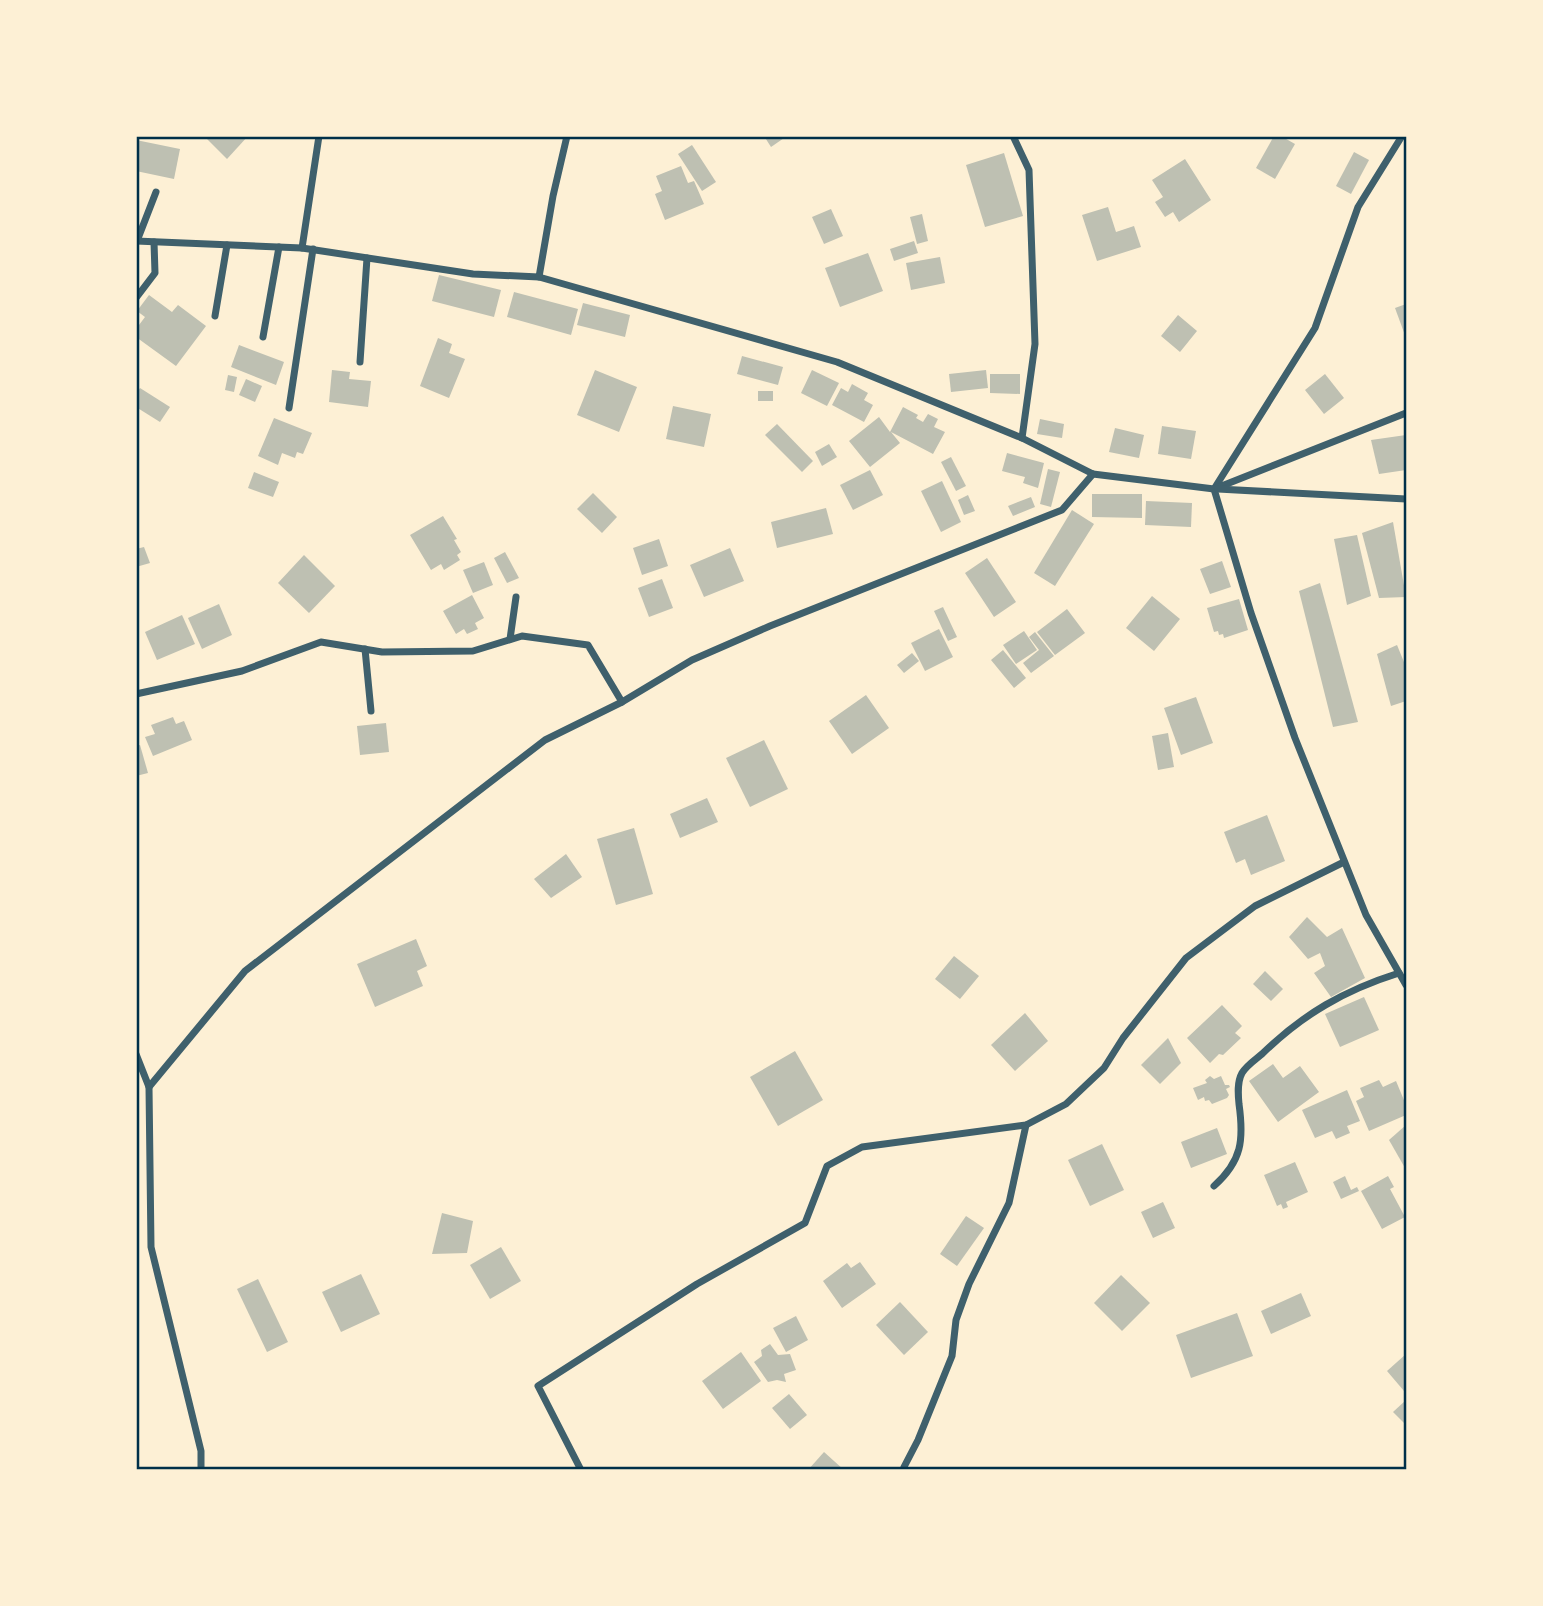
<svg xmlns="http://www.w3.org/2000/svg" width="1543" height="1606" font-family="'Titillium Web',sans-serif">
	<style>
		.building { fill: #bec0b2 }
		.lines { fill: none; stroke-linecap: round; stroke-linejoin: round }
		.minor { stroke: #3f606c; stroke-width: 7 }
		.neatline { fill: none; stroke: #003049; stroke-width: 2.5 }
	</style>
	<rect width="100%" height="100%" fill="#fdf0d5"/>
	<!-- building -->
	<g class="building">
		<path d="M204 136H248L227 159Z"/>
		<path d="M764 136H787L771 147Z"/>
		<path d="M1274 136H1281L1295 144 1275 179 1256 168Z"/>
		<path d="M136 140 180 149 174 179 136 171Z"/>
		<path d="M692 145 716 182 702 191 678 154Z"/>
		<path d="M1354 152 1369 160 1351 194 1336 186Z"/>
		<path d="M1004 153 1023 216 985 227 966 165Z"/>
		<path d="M1185 159 1211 200 1179 222 1173 212 1165 217 1155 202 1163 197 1152 180Z"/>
		<path d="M681 166 688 183 694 181 704 204 665 220 655 194 662 191 656 176Z"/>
		<path d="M1108 207 1116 232 1134 226 1141 247 1097 261 1082 215Z"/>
		<path d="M831 209 843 236 824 244 812 217Z"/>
		<path d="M922 214 928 241 917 244 910 217Z"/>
		<path d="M914 241 918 253 894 261 890 249Z"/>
		<path d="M868 253 883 291 840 307 825 268Z"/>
		<path d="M940 257 945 283 911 290 906 263Z"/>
		<path d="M439 275 501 290 494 317 432 301Z"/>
		<path d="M514 292 578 309 571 335 507 317Z"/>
		<path d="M149 295 172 312 178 305 206 326 176 366 136 337V329L145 317 137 311Z"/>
		<path d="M583 303 630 315 625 337 577 325Z"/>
		<path d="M1406 304V338L1395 308Z"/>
		<path d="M1178 315 1197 331 1180 352 1161 336Z"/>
		<path d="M438 338 452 344 449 353 465 359 449 398 420 386Z"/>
		<path d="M239 345 284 362 276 385 231 367Z"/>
		<path d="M742 356 783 367 778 385 737 374Z"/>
		<path d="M332 370 350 372 349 379 371 381 368 407 329 402Z"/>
		<path d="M595 370 637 387 619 432 577 415Z"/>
		<path d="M812 370 839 383 827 406 801 393Z"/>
		<path d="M986 370 988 388 951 392 949 374Z"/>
		<path d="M990 374H1020V394L990 393Z"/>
		<path d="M1325 374 1344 398 1324 414 1305 390Z"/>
		<path d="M228 375 237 377 234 392 225 390Z"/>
		<path d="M246 379 262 386 255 402 239 395Z"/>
		<path d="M852 384 868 393 864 400 873 405 864 422 832 405 841 388 848 392Z"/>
		<path d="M140 388 170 407 160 422 136 407V394Z"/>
		<rect x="758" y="391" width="15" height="10"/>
		<path d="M673 406 711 414 704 447 666 439Z"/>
		<path d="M903 407 918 415 916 418 923 422 928 414 938 419 934 427 945 432 933 454 891 432 900 443 870 467 849 441 879 417 890 432Z"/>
		<path d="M274 418 312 433 303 454 297 452 295 458 282 453 278 465 258 456Z"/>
		<path d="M1040 419 1064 424 1062 438 1037 434Z"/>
		<path d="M777 424 813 461 802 472 765 435Z"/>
		<path d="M1162 426 1196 431 1191 459 1158 454Z"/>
		<path d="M1115 428 1144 435 1139 458 1109 452Z"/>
		<path d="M1406 435V470L1379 474 1371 440Z"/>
		<path d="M829 444 837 457 822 466 815 452Z"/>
		<path d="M1007 453 1044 463 1038 488 1023 483 1025 477 1002 471Z"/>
		<path d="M951 457 966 486 956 491 941 462Z"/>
		<path d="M1048 469 1060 472 1051 507 1040 504Z"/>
		<path d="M870 470 883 495 853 510 840 485Z"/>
		<path d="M254 472 279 482 273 497 248 488Z"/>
		<path d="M942 481 961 522 941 532 921 491Z"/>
		<path d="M593 493 617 517 602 533 577 509Z"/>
		<path d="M1092 494H1142V518L1092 517Z"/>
		<path d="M968 495 975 511 964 515 958 500Z"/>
		<path d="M1031 497 1035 507 1013 516 1008 506Z"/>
		<path d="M1146 501 1192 503 1191 527 1145 525Z"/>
		<path d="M826 508 833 534 777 548 771 522Z"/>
		<path d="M1072 510 1094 524 1055 586 1034 573Z"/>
		<path d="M443 516 457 539 454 540 461 552 457 555 460 560 444 570 441 564 431 570 410 535Z"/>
		<path d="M1393 522 1406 597 1379 598 1362 533Z"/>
		<path d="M1357 535 1371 596 1347 605 1334 539Z"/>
		<path d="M659 539 668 566 642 575 633 548Z"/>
		<path d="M144 547 150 563 136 567V549Z"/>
		<path d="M730 548 744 581 704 597 690 565Z"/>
		<path d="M505 552 519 578 507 583 494 558Z"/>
		<path d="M304 555 335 586 309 613 278 583Z"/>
		<path d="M987 558 1016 602 994 617 965 573Z"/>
		<path d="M1222 561 1231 587 1210 594 1200 569Z"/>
		<path d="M484 562 493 585 473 593 463 570Z"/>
		<path d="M662 579 673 608 649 617 638 588Z"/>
		<path d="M1320 583 1358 722 1333 727 1299 591Z"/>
		<path d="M472 595 484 618 475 623 478 629 467 634 464 629 456 634 443 611Z"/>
		<path d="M1152 596 1180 619 1154 651 1126 628Z"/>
		<path d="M1239 599 1248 630 1224 638 1223 634 1219 635 1218 631 1214 632 1207 608Z"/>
		<path d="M219 604 232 635 202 649 188 618Z"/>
		<path d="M943 607 957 637 948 641 934 611Z"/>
		<path d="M1067 609 1085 633 1055 655 1037 632Z"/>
		<path d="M182 615 195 644 157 660 145 632Z"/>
		<path d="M939 629 953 657 925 671 911 643Z"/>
		<path d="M1024 631 1037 650 1016 664 1003 645Z"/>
		<path d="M1035 632 1054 656 1031 673 1023 663 1039 650 1029 637Z"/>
		<path d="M1397 645 1406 667V701L1391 706 1377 654Z"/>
		<path d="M1003 650 1026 678 1014 688 991 660Z"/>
		<path d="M912 653 919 661 904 673 897 665Z"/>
		<path d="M866 695 889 728 852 754 829 721Z"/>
		<path d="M1196 697 1213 743 1181 755 1164 708Z"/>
		<path d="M173 717 176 724 184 721 192 740 153 756 145 737 155 734 151 725Z"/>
		<path d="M386 723 389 752 360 755 357 726Z"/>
		<path d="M1168 733 1174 767 1158 770 1152 736Z"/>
		<path d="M764 740 788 789 750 807 726 758Z"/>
		<path d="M140 745 148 773 136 776V746Z"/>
		<path d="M707 798 718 822 680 838 670 814Z"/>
		<path d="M1267 815 1285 861 1251 875 1245 859 1236 863 1224 832Z"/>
		<path d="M634 828 653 894 616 905 597 839Z"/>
		<path d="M566 854 582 877 551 898 534 879Z"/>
		<path d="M1307 917 1327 937 1342 928 1365 978 1331 997 1314 973 1325 966 1320 953 1308 959 1289 937Z"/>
		<path d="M416 939 427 966 417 971 423 986 375 1007 357 964Z"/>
		<path d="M954 956 979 976 960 999 935 979Z"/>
		<path d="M1265 971 1283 989 1271 1001 1253 984Z"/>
		<path d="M1364 997 1379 1030 1340 1047 1325 1014Z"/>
		<path d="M1222 1005 1242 1026 1235 1033 1241 1038 1223 1055 1219 1054 1210 1063 1187 1038Z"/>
		<path d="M1025 1013 1048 1041 1015 1071 991 1045Z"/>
		<path d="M1168 1038 1181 1063 1160 1084 1141 1065Z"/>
		<path d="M795 1051 823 1100 778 1126 750 1077Z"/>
		<path d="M1273 1064 1283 1078 1300 1066 1319 1092 1278 1122 1249 1081Z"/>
		<path d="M1210 1076 1214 1079 1221 1076 1225 1085H1229L1230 1087 1226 1089 1229 1095 1227 1098 1212 1104 1209 1100 1205 1101 1204 1097 1198 1100 1193 1088 1207 1083 1205 1080Z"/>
		<path d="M1379 1080 1383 1087 1396 1081 1406 1105V1115L1369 1131 1356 1101 1364 1097 1360 1088Z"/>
		<path d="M1347 1090 1360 1121 1347 1126 1350 1133 1336 1139 1332 1131 1315 1138 1302 1110Z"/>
		<path d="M1406 1125V1167L1405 1168 1389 1140Z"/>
		<path d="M1217 1128 1227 1154 1191 1168 1181 1142Z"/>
		<path d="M1102 1144 1124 1190 1090 1206 1068 1160Z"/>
		<path d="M1295 1162 1308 1192 1286 1202 1288 1207 1283 1209 1281 1204 1277 1206 1264 1175Z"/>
		<path d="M1345 1176 1351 1190 1357 1187 1359 1191 1341 1199 1333 1182Z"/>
		<path d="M1388 1176 1394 1187 1390 1189 1405 1217 1382 1229 1361 1191Z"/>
		<path d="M1163 1202 1175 1228 1153 1238 1141 1212Z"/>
		<path d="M442 1213 473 1221 467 1253 432 1254Z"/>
		<path d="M966 1216 984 1228 957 1266 940 1254Z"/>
		<path d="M501 1247 521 1281 490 1299 470 1265Z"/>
		<path d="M860 1262 876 1284 842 1308 823 1281 847 1263 851 1268Z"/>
		<path d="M361 1274 380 1314 341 1332 322 1292Z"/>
		<path d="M1121 1275 1150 1303 1122 1331 1094 1303Z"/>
		<path d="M258 1279 288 1342 267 1352 237 1289Z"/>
		<path d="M1301 1293 1311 1316 1271 1334 1261 1311Z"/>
		<path d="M900 1302 928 1332 904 1355 876 1325Z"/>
		<path d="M1237 1313 1253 1356 1191 1378 1176 1335Z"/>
		<path d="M796 1316 808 1340 786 1352 773 1328Z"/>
		<path d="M770 1344 778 1355 790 1354 796 1370 784 1374 786 1382 777 1380 768 1382 754 1362 762 1356 761 1350Z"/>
		<path d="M741 1352 761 1381 723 1409 702 1381Z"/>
		<path d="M1406 1354V1389L1404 1391 1387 1371Z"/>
		<path d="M789 1394 807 1415 790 1429 772 1408Z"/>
		<path d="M1406 1400V1423L1405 1424 1393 1412Z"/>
		<path d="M824 1452 844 1470H808Z"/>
	</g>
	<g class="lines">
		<!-- minor -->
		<g class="minor">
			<path d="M1013 136 1029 170 1035 344 1022 438"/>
			<path d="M1402 136 1358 207 1315 328 1214 489 1251 613 1295 738 1366 915 1406 985"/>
			<path d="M136 241 302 248 473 274 539 277 837 362 1022 438 1093 474 1214 489 1406 413"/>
			<path d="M137 241 156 192"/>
			<path d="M302 248 319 136"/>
			<path d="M539 277 553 196 567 136"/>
			<path d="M136 298 155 273 154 242"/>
			<path d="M215 316 227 245"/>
			<path d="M263 337 279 247"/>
			<path d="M360 362 367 258"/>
			<path d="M289 408 313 249"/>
			<path d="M1218 489 1406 499"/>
			<path d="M510 639 516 597"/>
			<path d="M365 649 371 711"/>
			<path d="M136 694 242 671 321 642 382 652 473 651 522 636 588 645 622 702"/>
			<path d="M136 1054 149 1087"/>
			<path d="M1214 1186C1242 1161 1244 1140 1239 1104 1238 1094 1237 1082 1242 1073 1246 1066 1256 1059 1262 1054 1303 1014 1345 990 1399 973"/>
			<path d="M904 1467 918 1440 952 1356 956 1320 969 1284 1009 1203 1026 1125"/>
			<path d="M201 1470V1451L151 1247 149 1087 245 971 545 740 622 702 692 660 770 626 1062 510 1093 474"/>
			<path d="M581 1470 538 1386 697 1284 805 1223 827 1166 862 1147 1026 1125 1066 1104 1104 1068 1123 1038 1186 958 1255 906 1344 862"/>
		</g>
	</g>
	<!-- border -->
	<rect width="1543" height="1606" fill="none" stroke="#fdf0d5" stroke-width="276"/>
	<rect x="138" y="138" width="1267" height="1330" class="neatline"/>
</svg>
